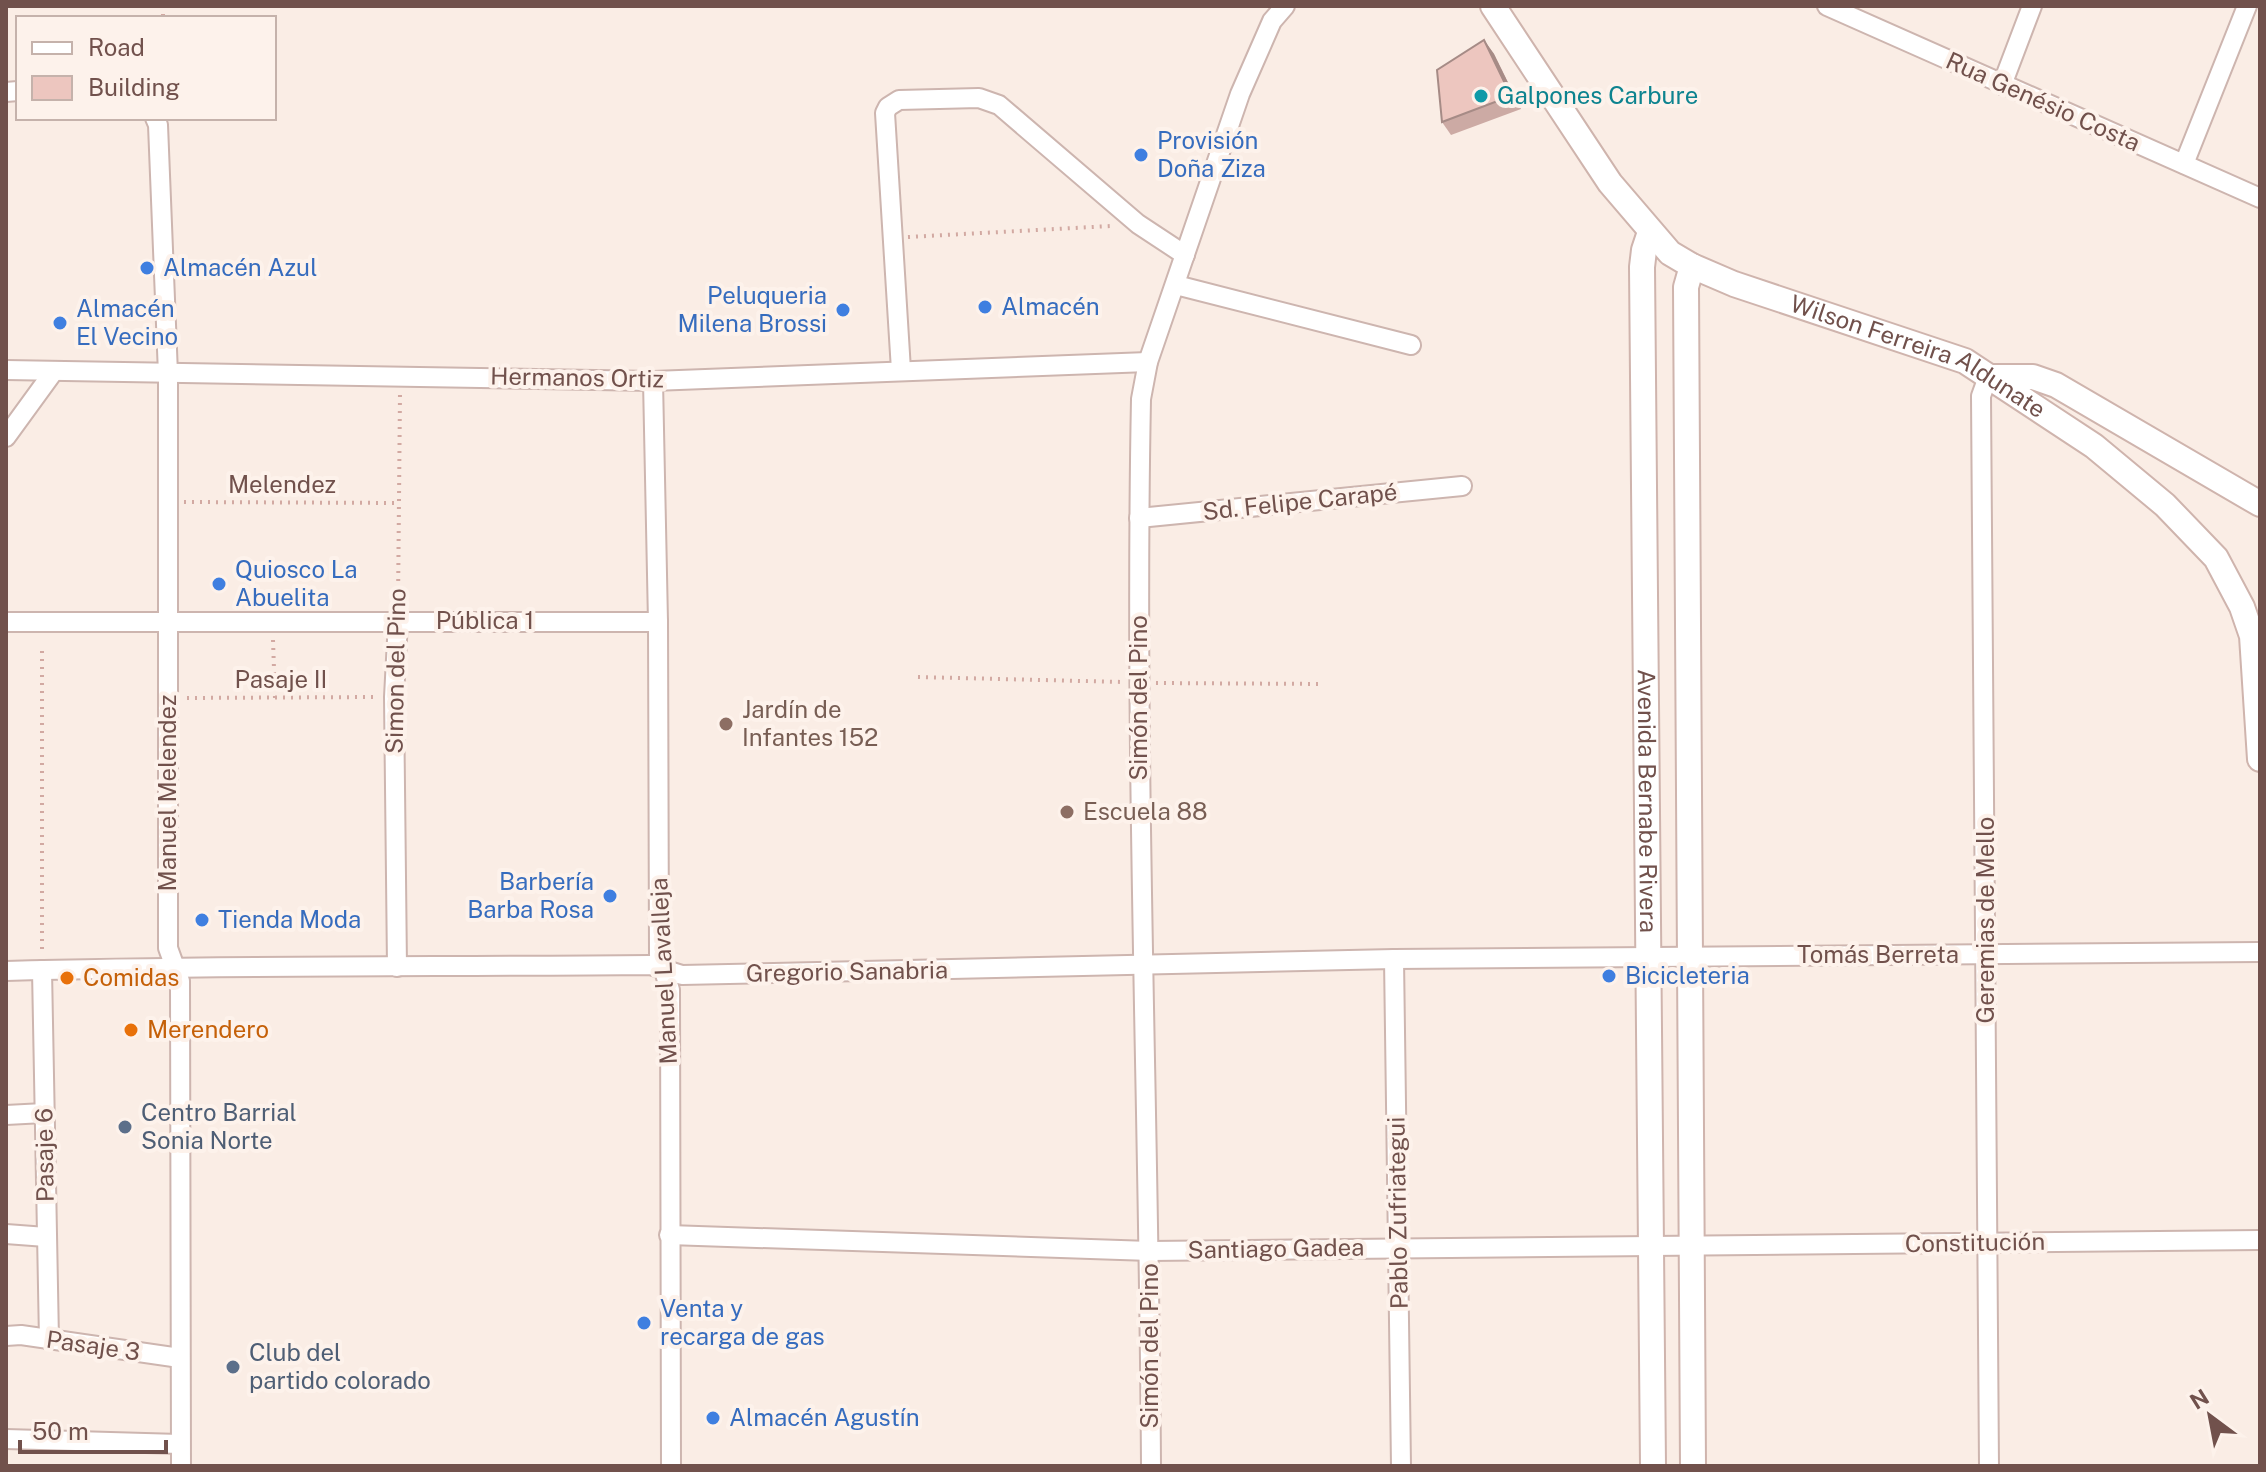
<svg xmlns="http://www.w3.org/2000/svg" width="2266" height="1472" font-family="'Public Sans',sans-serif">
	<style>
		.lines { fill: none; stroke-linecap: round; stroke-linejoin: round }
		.street-casing { stroke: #cdb5af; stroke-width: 22 }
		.secondary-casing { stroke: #cfb4ad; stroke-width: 28 }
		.path { stroke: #d2a9a2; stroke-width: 4; stroke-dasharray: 2 6; stroke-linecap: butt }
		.street { stroke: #fff; stroke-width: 18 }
		.secondary { stroke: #fff; stroke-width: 24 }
		.wall { fill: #ccaaa4 }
		.shaded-wall { fill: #a68b86 }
		.building { fill: #edc6bf; stroke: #a68b86; stroke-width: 2 }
		.culture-dot { fill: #0f9aa8; stroke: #fdf2eb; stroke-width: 3 }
		.shop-dot { fill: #3f7fe0; stroke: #fdf2eb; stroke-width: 3 }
		.education-dot { fill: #8d6e63; stroke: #fdf2eb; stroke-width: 3 }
		.food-dot { fill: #e8710a; stroke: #fdf2eb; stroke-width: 3 }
		.service-dot { fill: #5c6f8a; stroke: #fdf2eb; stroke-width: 3 }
		.labels { text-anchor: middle; stroke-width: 8; stroke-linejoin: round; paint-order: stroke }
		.culture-label { font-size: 24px; fill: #0d838f; stroke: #fdf2eb; text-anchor: start }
		.street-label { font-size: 24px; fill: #71514c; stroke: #fdf2eb }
		.shop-label { font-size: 24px; fill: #366cbe; stroke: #fdf2eb; text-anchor: start }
		.education-label { font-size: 24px; fill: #785e54; stroke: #fdf2eb; text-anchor: start }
		.food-label { font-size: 24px; fill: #c56008; stroke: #fdf2eb; text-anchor: start }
		.service-label { font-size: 24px; fill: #4e5e75; stroke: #fdf2eb; text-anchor: start }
	</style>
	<rect width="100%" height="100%" fill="#faede5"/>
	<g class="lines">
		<!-- street casing -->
		<g class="street-casing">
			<g id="street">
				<path d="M1827 6 2260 198"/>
				<path d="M2002 85 2032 6"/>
				<path d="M6 92 18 91"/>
				<path d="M155 118 158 125 168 374V948L180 981 181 1466"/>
				<path d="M2184 164 2247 6"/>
				<path d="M1176 285 1411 345"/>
				<path d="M6 370 653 381 1148 362"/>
				<path d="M901 370 885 113 888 107 899 100 979 98 999 105 1138 224 1185 255"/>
				<path d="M653 381 658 622 659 955 670 990 671 1466"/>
				<path d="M6 437 54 371"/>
				<path d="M1139 518 1462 486"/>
				<path d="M6 622H658"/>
				<path d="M1394 959 1401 1466"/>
				<path d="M397 967 394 697 398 621"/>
				<path d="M42 970 49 1340"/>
				<path d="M6 971C221 965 435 967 650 965L682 975 1394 959 2260 952"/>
				<path d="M6 1115 44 1113"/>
				<path d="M6 1234 46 1237"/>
				<path d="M669 1235 1150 1251 2260 1240"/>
				<path d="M6 1336 21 1335 180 1358"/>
				<path d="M6 1439 180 1444"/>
				<path d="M1151 1466C1149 1110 1134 755 1141 399L1148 362 1240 94 1272 21 1285 6"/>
				<path d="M1989 1466 1981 396 1985 385 1992 377"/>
			</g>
		</g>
		<!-- secondary casing -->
		<g class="secondary-casing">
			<g id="secondary">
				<path id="s1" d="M1493 6 1610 183 1670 253 1692 266 1734 284 1965 361 2094 446 2165 505 2216 558 2242 607 2252 636 2260 759"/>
				<path id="s2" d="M1650 232 1644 250 1642 267 1653 1466"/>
				<path d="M1692 266 1686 287 1693 1466"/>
				<path d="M1992 377H2033L2056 385 2260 504"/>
			</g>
		</g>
		<!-- path -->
		<g class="path">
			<path d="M163 6V18"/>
			<path d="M908 237 1111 226"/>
			<path d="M184 502 398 503"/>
			<path d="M398 605 400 394"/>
			<path d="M273 640 275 698"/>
			<path d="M42 651V955"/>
			<path d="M918 677 1124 682"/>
			<path d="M1156 683 1323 684"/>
			<path d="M187 698 378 697"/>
		</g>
		<!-- street -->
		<use href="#street" class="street"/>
		<!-- secondary -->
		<use href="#secondary" class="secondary"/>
	</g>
	<!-- wall -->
	<path class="wall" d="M1484 40 1494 54 1521 109 1451 135 1442 122Z"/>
	<!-- shaded-wall -->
	<path class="shaded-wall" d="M1484 40 1494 54 1521 109 1511 96Z"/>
	<!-- building -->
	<path class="building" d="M1484 40 1511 96 1442 122 1437 70Z"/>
	<!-- markers -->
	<circle class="culture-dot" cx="1481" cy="96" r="8"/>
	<g class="shop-dot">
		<circle cx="1141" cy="155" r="8"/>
		<circle cx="147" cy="268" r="8"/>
		<circle cx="985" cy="307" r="8"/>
		<circle cx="843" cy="310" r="8"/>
		<circle cx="60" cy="323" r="8"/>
		<circle cx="219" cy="584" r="8"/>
		<circle cx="610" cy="896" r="8"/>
		<circle cx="202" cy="920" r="8"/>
		<circle cx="1609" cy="976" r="8"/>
		<circle cx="644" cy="1323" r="8"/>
		<circle cx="713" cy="1418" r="8"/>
	</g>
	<g class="education-dot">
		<circle cx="726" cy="724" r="8"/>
		<circle cx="1067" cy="812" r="8"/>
	</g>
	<g class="food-dot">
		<circle cx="67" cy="978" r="8"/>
		<circle cx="131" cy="1030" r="8"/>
	</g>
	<g class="service-dot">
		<circle cx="125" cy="1127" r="8"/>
		<circle cx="233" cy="1367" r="8"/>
	</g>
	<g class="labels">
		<!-- culture labels -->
		<g class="culture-label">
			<text x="1497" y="104">Galpones Carbure</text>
		</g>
		<!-- street labels -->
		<g class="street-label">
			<text transform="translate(2043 102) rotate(24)" y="8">Rua Genésio Costa</text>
			<text dy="8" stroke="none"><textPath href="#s1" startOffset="574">Wilson Ferreira Aldunate</textPath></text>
			<text transform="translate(577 378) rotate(1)" y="8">Hermanos Ortiz</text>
			<text x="282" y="493">Melendez</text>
			<text transform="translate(1300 502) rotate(-6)" y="8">Sd. Felipe Carapé</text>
			<text x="485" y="629">Pública 1</text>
			<text transform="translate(396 671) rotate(-89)" y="8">Simon del Pino</text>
			<text x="281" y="688">Pasaje II</text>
			<text transform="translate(1139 698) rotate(-90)" y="8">Simón del Pino</text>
			<text transform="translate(168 793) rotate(-90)" y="8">Manuel Melendez</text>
			<text dy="8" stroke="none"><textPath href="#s2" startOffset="570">Avenida Bernabe Rivera</textPath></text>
			<text transform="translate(1986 920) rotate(-90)" y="8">Geremias de Mello</text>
			<text x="1878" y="963">Tomás Berreta</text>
			<text transform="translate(664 971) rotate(-93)" y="8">Manuel Lavalleja</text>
			<text transform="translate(847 972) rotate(-1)" y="8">Gregorio Sanabria</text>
			<text transform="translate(45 1155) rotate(-91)" y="8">Pasaje 6</text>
			<text transform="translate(1398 1213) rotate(-91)" y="8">Pablo Zufriategui</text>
			<text transform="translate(1975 1243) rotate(-1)" y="8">Constitución</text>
			<text transform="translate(1276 1249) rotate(-1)" y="8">Santiago Gadea</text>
			<text transform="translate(93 1346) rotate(8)" y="8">Pasaje 3</text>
			<text transform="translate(1150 1346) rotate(-90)" y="8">Simón del Pino</text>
		</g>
		<!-- shop labels -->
		<g class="shop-label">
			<text x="1157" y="149">Provisión<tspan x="1157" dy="28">Doña Ziza</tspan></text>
			<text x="163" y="276">Almacén Azul</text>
			<text x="827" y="304" text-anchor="end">Peluqueria<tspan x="827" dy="28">Milena Brossi</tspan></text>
			<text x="1001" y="315">Almacén</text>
			<text x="76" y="317">Almacén<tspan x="76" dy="28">El Vecino</tspan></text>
			<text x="235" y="578">Quiosco La<tspan x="235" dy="28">Abuelita</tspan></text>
			<text x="594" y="890" text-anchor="end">Barbería<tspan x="594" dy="28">Barba Rosa</tspan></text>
			<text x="218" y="928">Tienda Moda</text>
			<text x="1625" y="984">Bicicleteria</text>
			<text x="660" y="1317">Venta y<tspan x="660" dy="28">recarga de gas</tspan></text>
			<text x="729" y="1426">Almacén Agustín</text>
		</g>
		<!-- education labels -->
		<g class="education-label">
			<text x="742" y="718">Jardín de<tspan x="742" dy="28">Infantes 152</tspan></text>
			<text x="1083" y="820">Escuela 88</text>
		</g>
		<!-- food labels -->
		<g class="food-label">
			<text x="83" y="986">Comidas</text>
			<text x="147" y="1038">Merendero</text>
		</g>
		<!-- service labels -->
		<g class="service-label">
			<text x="141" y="1121">Centro Barrial<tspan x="141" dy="28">Sonia Norte</tspan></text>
			<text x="249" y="1361">Club del<tspan x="249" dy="28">partido colorado</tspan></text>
		</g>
	</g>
	<!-- border -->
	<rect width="2266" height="1472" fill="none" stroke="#71514c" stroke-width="16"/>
	<!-- legend -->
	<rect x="16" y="16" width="260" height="104" fill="#fdf2eb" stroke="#c5b2ab" stroke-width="2"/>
	<rect x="32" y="42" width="40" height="12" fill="#ffffff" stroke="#c5b2ab" stroke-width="2"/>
	<text x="88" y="56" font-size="24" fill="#71514c">Road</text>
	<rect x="32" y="76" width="40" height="24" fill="#edc6bf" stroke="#c5b2ab" stroke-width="2"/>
	<text x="88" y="96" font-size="24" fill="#71514c">Building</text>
	<!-- north arrow -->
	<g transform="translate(2210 1416) rotate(328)" stroke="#fdf2eb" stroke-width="6" paint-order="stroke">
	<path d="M0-6L14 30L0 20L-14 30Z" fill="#71514c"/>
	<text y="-12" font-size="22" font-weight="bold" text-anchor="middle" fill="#71514c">N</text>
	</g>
	<!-- scale -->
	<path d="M20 1440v12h146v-12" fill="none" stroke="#71514c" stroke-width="4"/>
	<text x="32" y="1440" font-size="24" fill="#71514c" stroke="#fdf2eb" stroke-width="6" paint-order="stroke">50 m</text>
</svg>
